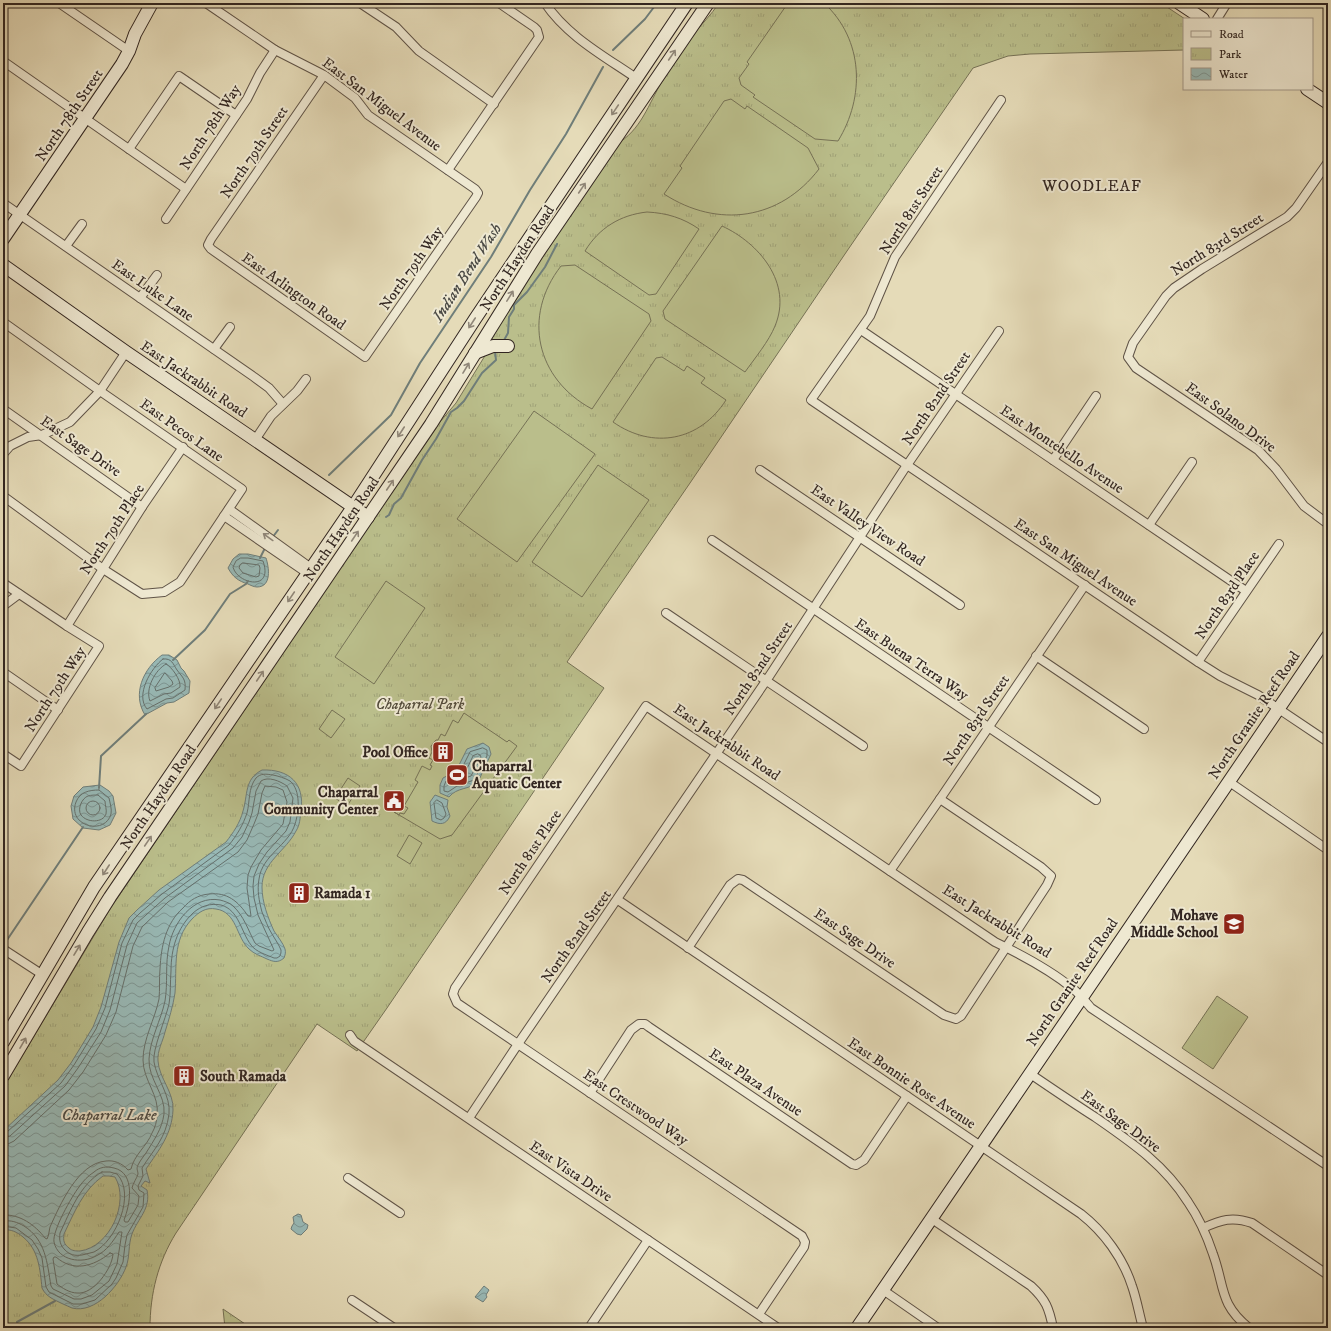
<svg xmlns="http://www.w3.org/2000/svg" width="1331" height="1331" font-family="'IM FELL DW Pica',serif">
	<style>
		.park { fill: url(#park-tufts); stroke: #767256 }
		.pitch { fill: #babe8b; stroke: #767256 }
		.water { fill: url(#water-waves); stroke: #6f7e7a; fill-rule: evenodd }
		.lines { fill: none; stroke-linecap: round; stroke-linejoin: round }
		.shore { stroke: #65706c; stroke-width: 1 }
		.stream { stroke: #6f7e7a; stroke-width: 2 }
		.street-casing { stroke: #5f5347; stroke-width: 10 }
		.secondary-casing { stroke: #322621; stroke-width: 14 }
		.street { stroke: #eee8d1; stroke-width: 8 }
		.secondary { stroke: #eee8d1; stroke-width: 12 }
		.oneway { stroke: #908779 }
		.labels { text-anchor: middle; stroke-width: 4; stroke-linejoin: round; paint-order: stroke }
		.street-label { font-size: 15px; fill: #322621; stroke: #eee8d1 }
		.park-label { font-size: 15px; font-style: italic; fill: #544c3c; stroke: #eee8d1 }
		.poi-label { font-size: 15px; font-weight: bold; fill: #322621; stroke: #eee8d1; text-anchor: end }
		.neighbourhood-label { font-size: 16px; letter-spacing: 1px; fill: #322621; stroke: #eee8d1 }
		.water-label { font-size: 16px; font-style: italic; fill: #4c4b46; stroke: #eee8d1 }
	</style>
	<defs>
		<pattern id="park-tufts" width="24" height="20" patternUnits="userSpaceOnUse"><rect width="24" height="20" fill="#babe8b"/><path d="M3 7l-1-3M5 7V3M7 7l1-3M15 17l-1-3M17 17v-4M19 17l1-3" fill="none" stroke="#a0a378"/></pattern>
		<pattern id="water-waves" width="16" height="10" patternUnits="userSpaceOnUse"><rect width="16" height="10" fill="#98b9b6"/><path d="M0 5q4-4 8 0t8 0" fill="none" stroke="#7d9694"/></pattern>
	</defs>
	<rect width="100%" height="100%" fill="#e5dbb8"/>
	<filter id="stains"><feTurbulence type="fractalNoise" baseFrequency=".005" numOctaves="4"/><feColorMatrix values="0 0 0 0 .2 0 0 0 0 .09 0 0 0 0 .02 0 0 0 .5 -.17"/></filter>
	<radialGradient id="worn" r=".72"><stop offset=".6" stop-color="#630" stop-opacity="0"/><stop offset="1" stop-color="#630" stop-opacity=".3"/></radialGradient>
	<!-- park -->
	<g class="park">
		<path d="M719 3H1161L1185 19 1184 50 1030 54 1008 56 973 68 847 251 690 483 567 662 604 688 387 1008 357 1051 317 1024 176 1233C158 1262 150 1294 150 1328H10L3 1323V1088L110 909 362 536 440 422 456 403 486 354 498 324 523 285 620 142C644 126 650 99 665 77 673 63 682 49 692 36 701 25 711 15 719 3Z"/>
		<path d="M223 1309 251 1328H225Z"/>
	</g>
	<!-- pitch -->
	<g class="pitch">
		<path d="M788 3H824C864 40 865 97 838 141L815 139 753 97 755 95 741 85 739 78 749 64 747 62Z"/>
		<path d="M731 99 745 109 747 106 808 148 819 169C780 220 718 229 664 194L682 168 680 166 724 101Z"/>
		<path d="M647 212C667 213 683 218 699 229L656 294 649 295 585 251C599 228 620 215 647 212Z"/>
		<path d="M722 226C759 243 793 283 775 326 769 341 755 358 745 372L665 319 663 311Z"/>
		<path d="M575 265 649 314 651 321 592 409C536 379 522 316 561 266Z"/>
		<path d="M662 357 684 371 687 366 705 378 701 383 726 400C700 441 653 450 613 422L656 358Z"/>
		<path d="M534 411 595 454 517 562 457 519Z"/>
		<path d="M598 465 649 500 582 597 532 562Z"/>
		<path d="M386 581 425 608 374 684 335 657Z"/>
		<path d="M332 710 345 719 331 738 319 729Z"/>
		<path d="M464 713 507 742 509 740 517 746 452 835 440 839 394 812 399 815 400 813 404 814 408 808 404 806 418 782 415 780 422 766 430 770 432 766 430 765 433 760 429 758 432 752 431 746 436 740H438L441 734 445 736 453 720 458 723Z"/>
		<path d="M348 778 360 786 347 806 335 798Z"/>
		<path d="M409 835 422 843 410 864 397 856Z"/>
		<path d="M1217 996 1248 1017 1213 1069 1182 1048Z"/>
	</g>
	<!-- water -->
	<g class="water">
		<path d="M239 554H248L266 558C269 567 272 587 257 587 254 587 250 585 248 584 238 581 233 577 228 568L233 559Z"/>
		<path d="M162 655H169L177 660 181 668 184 671 190 681 189 693 174 702 167 703 145 715C132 694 143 669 162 655Z"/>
		<path d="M483 743 489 747 491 754 478 782C469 790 457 787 449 797L440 793V785L443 778 456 771 467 749Z"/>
		<path d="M262 770C289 769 305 783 301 811 300 818 300 825 296 831 286 851 262 862 262 887 262 902 268 918 274 931 278 937 283 943 285 949 286 953 285 955 284 958 278 963 274 962 267 959 261 956 254 954 249 949 236 937 237 912 216 909 206 907 199 912 192 919 172 940 177 967 175 993 173 1006 169 1019 165 1032 163 1041 157 1051 158 1061 159 1078 174 1092 173 1110 172 1134 159 1150 146 1169L150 1183 145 1181 141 1186 147 1190C151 1209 138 1218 132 1234 128 1245 130 1257 126 1267 119 1286 95 1314 72 1308 69 1307 66 1305 63 1304 55 1300 46 1297 42 1288 40 1270 39 1250 23 1237 17 1232 11 1229 3 1230V1131L58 1080 71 1063 93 1027 101 1007 119 942 129 918 137 910 159 890 226 842C233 833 240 823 243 811 248 795 244 779 262 770ZM103 1176H109L115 1177C130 1202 110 1247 80 1251 76 1251 72 1251 69 1248 64 1244 63 1241 64 1234 74 1213 83 1190 103 1176Z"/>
		<path d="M100 785 109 791 113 796 116 813 110 825 99 830 83 828 73 819 71 806 74 796 83 787Z"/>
		<path d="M435 795 448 800 447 807 450 816C446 825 440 825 432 821L430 802Z"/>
		<path d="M298 1214 301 1215 303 1222 308 1225 307 1229 301 1235 297 1234 291 1229 292 1226 294 1223 293 1217Z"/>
		<path d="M484 1286 489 1290 486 1295 487 1297 483 1302 475 1297Z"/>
	</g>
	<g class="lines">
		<!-- shore -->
		<g class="shore">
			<path d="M241 558H248L263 561C274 592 237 584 233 567L236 561Z"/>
			<path d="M243 563 259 565 260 568 259 576 256 577 243 573 239 568 240 565Z"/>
			<path d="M163 659C172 658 173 664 177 670 183 678 186 679 185 690L173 698 166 699 147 709C135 695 151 668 163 659Z"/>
			<path d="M166 664C172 667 181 680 180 687L171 693 164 694 150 701C145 689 155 670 166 664Z"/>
			<path d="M165 673 172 681 173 684 169 687 156 691 155 688Z"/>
			<path d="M483 748 487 750V756L474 780 457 786 448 792 444 791V786L446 781 455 777 459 774 470 752Z"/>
			<path d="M478 754 480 755 481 757 471 776 465 778 464 775 473 756Z"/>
			<path d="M99 790 109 798C110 803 112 809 111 814 105 836 67 826 76 802 80 792 89 790 99 790Z"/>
			<path d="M98 795 105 801C105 805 107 810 106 814 103 823 87 823 81 815 77 809 82 798 88 796 91 795 95 795 98 795Z"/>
			<path d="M437 800 442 803 446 814 444 818 441 820 436 818 434 803Z"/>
			<circle cx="93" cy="808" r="7"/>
			<path d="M3 1134 7 1132 61 1083 74 1065 96 1029 105 1008 122 943 133 920 140 913 162 894 229 845C237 835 243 825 247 813 250 802 248 788 256 778 261 773 266 774 273 775 278 776 285 778 290 781 301 790 299 812 295 824 289 845 262 855 259 879 257 890 259 901 262 912 265 919 268 928 272 934 275 939 279 945 281 950 281 953 281 953 280 956L277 958H274C267 955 256 952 251 945 241 932 239 910 221 905 210 903 201 906 193 913 177 928 171 949 171 971 170 982 171 993 169 1004 166 1018 152 1050 154 1062 157 1080 171 1096 169 1114 166 1138 154 1149 142 1168L143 1176 138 1186 139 1190 144 1193 143 1207 127 1235 125 1245 123 1262 116 1278 112 1284 95 1300 82 1304H73L49 1292 46 1287 42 1258 38 1249 32 1240 16 1228 3 1226"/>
			<path d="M3 1139 10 1136 65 1086 78 1068 101 1032 110 1010 127 945 137 923 165 898 233 848 242 837 249 822 252 813 256 791 261 781C268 776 280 781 287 786L293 798 290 822 286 831 267 852 259 864 254 876 253 886 254 898 258 915 274 950 272 951 259 946 255 943C248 930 244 916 233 906 230 903 224 901 220 900 193 895 173 923 169 946 165 964 168 983 165 1001 161 1020 150 1039 149 1059 148 1079 166 1095 164 1114 162 1129 154 1140 146 1153 143 1157 140 1161 138 1165 136 1169 138 1171 138 1174 137 1178 133 1183 132 1188L139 1196 138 1205 128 1222H125L124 1220C130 1205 136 1173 114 1168 106 1166 100 1167 94 1172 88 1176 83 1181 79 1187 72 1196 52 1231 54 1242 58 1261 82 1264 96 1256 107 1251 113 1241 119 1232H122L117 1264 109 1281 92 1295 81 1299H74L53 1289 51 1286C47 1263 46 1240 24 1226 17 1222 11 1220 3 1221"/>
			<path d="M3 1145 8 1144 14 1141 69 1090 83 1072 106 1035 116 1012 133 946 142 927 168 902 238 852 247 840 254 824 258 814 262 793 265 786 276 787 283 790 287 802 283 824 261 850 251 867 248 875 247 888 251 916H248C238 901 227 892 209 894 198 895 190 900 183 908 166 923 161 946 160 969 159 979 160 989 159 999 155 1019 143 1039 143 1060 143 1080 160 1096 157 1115 157 1121 155 1128 152 1133 147 1146 134 1155 131 1169L128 1170C122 1163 114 1160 106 1161 78 1163 60 1205 50 1227 49 1231 49 1235 47 1239L45 1238C35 1225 20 1214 3 1215"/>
			<path d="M102 1172H110L117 1174C136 1194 116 1241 94 1252 90 1253 86 1254 82 1255 75 1256 70 1255 65 1250 60 1245 59 1240 60 1233 70 1212 80 1184 102 1172Z"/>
			<path d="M110 1253 113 1254C112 1269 93 1295 77 1293 70 1293 62 1288 57 1284L53 1259 54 1257H56C73 1272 93 1267 110 1253Z"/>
		</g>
		<!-- stream -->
		<g class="stream">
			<path d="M613 50 645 19 657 3"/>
			<path d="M503 342 508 333 509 317 514 309V305L527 292 545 267 557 244"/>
			<path d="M329 475 391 415 420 363 491 257 530 190 566 134 603 67"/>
			<path d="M386 517 389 515 394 504 401 498 422 460 436 439 451 412 457 408 464 401 482 373 496 360 495 352 497 350"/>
			<path d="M272 538 278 530"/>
			<path d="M260 558 265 548"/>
			<path d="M173 660 205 630 230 594 246 584 248 581"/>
			<path d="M99 788 101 756 146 714"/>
			<path d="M3 946 83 827"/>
			<path d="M17 1322 55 1301"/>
		</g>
		<!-- street casing -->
		<g class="street-casing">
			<g id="street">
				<path d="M59 3 129 51"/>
				<path d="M206 3 275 50 324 75 355 98 368 115 475 189 478 193 476 197 365 357 211 249 208 245 211 239 324 75"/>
				<path d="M360 3 396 27 419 51 494 104"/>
				<path d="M545 3C567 36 604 56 636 78"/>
				<path d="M1217 19 1227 3"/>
				<path d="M3 61 186 189"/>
				<path d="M1001 100 895 257 870 316 811 400 1198 662 1220 676 1258 695 1328 742"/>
				<path d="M129 149 179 76 236 115"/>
				<path d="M1328 162 1296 208 1287 217 1202 269 1174 288 1166 296 1133 343 1128 357 1136 368 1258 450 1276 469 1304 506 1328 524"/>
				<path d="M448 170 539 37 537 30 534 27 499 3"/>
				<path d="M3 203 254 377 269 388 283 404"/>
				<path d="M166 219 247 99 260 73 275 50"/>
				<path d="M66 246 82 224"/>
				<path d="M140 298 157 275"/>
				<path d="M3 322 100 391 242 489 180 582 164 592 142 594 103 569 3 496"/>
				<path d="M861 330 1246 591"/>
				<path d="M214 349 230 327"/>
				<path d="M3 409 142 507"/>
				<path d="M255 440 271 416 297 391 306 379"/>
				<path d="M3 454 10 446 28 437 42 435 70 422 100 391 126 352"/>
				<path d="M1053 460 1096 396"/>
				<path d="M760 470 960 605"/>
				<path d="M229 509 311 568"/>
				<path d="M224 516 307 573"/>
				<path d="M1149 525 1192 462"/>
				<path d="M712 540 1096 800"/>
				<path d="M3 583 67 626 99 646 21 766 3 754"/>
				<path d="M3 606 19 594"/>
				<path d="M666 613 863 746"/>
				<path d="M67 626 142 507 183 447"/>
				<path d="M1036 656 1144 729"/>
				<path d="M1198 662 1279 544"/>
				<path d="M3 672 58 710"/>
				<path d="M1228 781 1328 850"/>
				<path d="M890 871 940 799 1085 585"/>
				<path d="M618 900 1081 1214C1104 1232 1123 1258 1132 1286 1137 1300 1139 1314 1143 1328"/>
				<path d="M688 948 730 885 738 879 743 880 944 1015 956 1019 961 1016 1047 885 1051 876 1041 867 940 799"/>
				<path d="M3 949 43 975"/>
				<path d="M350 1035 354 1041 778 1328"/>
				<path d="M1029 1073C1051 1088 1073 1103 1095 1117 1131 1142 1164 1164 1188 1202 1199 1218 1207 1236 1213 1254 1225 1287 1219 1304 1249 1328"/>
				<path d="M590 1093 631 1030 639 1024H645L649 1027 852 1164 856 1165 864 1160 907 1096"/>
				<path d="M469 1118 518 1044 770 675 903 471 999 331"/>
				<path d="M348 1178 400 1213"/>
				<path d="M932 1219 1031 1286C1046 1300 1049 1308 1053 1328"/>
				<path d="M1203 1228C1221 1220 1232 1216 1252 1223L1328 1275"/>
				<path d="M883 1290 938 1328"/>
				<path d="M352 1300 394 1328"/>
				<path d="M759 1314 804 1247 805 1242 802 1236 457 1003 453 994 455 988 646 706 995 942C1022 955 1049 969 1072 988 1079 993 1085 1001 1091 1008L1328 1166"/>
				<path d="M589 1328 648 1240"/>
			</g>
		</g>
		<!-- secondary casing -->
		<g class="secondary-casing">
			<g id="secondary">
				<path d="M1179 3 1203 19"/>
				<path d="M1307 89 1328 103"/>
				<path d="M3 239 122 64 129 51 135 34 152 3"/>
				<path d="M3 265 126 352 368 517"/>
				<path d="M475 353 493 346H508"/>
				<path d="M3 1042 94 887 353 507 475 319 687 3"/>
				<path d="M3 1076 88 932 110 897 431 424 537 254 708 3"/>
				<path d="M857 1328 1328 636"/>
			</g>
		</g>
		<!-- street -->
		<use href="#street" class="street"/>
		<!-- secondary -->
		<use href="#secondary" class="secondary"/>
	</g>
	<!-- one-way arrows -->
	<defs><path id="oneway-shaft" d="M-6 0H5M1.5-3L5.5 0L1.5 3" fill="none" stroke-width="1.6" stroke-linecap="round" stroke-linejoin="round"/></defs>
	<g class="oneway">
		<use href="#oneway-shaft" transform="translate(672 55) rotate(-56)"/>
		<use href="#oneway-shaft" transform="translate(615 110) rotate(124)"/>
		<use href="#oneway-shaft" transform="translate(582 188) rotate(-56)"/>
		<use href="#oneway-shaft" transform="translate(510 296) rotate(-58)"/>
		<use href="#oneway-shaft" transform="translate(472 323) rotate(123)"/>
		<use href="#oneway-shaft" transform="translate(466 368) rotate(-59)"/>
		<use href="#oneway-shaft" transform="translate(401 432) rotate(123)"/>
		<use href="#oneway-shaft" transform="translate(390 485) rotate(-56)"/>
		<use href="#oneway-shaft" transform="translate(355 536) rotate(-56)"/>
		<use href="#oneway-shaft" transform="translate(268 537) rotate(-144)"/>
		<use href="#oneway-shaft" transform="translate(291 597) rotate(124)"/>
		<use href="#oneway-shaft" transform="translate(260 676) rotate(-56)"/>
		<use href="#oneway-shaft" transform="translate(218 704) rotate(124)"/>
		<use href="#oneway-shaft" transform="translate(148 841) rotate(-56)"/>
		<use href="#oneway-shaft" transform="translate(106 870) rotate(123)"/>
		<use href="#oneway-shaft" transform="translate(77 950) rotate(-59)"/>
		<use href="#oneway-shaft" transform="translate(23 1043) rotate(-60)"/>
	</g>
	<!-- icons -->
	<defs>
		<g id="building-square" transform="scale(1.15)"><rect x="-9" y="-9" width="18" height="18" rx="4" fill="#8f2418" stroke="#eee8d1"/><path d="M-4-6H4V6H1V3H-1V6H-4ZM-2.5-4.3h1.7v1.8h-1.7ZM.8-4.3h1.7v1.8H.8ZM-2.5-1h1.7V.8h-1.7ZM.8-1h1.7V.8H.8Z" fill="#fff"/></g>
		<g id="stadium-square" transform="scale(1.15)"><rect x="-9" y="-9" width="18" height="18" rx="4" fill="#8f2418" stroke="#eee8d1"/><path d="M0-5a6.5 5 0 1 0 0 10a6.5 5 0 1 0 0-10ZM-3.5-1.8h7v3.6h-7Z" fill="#fff"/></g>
		<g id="civic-square" transform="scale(1.15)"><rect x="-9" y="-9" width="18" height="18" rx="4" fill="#8f2418" stroke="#eee8d1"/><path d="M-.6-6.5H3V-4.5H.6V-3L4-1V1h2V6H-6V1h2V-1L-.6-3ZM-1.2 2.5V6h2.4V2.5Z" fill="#fff"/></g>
		<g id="school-square" transform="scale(1.15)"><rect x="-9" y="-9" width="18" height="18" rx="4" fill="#8f2418" stroke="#eee8d1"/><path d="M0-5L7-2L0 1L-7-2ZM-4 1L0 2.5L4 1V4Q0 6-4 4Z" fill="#fff"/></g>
	</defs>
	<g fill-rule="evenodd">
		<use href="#building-square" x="443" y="752"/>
		<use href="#stadium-square" x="457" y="775"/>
		<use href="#civic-square" x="394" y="801"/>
		<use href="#building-square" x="299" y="893"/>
		<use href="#school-square" x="1234" y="924"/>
		<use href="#building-square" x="184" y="1076"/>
	</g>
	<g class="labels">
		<!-- street labels -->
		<g class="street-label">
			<text transform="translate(382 104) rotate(37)" y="5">East San Miguel Avenue</text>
			<text transform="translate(69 115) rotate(-56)" y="5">North 78th Street</text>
			<text transform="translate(210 127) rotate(-57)" y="5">North 78th Way</text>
			<text transform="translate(254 152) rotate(-56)" y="5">North 79th Street</text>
			<text transform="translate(911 210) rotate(-57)" y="5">North 81st Street</text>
			<text transform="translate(1217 244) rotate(-32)" y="5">North 83rd Street</text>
			<text transform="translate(517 258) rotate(-57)" y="5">North Hayden Road</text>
			<text transform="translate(411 268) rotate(-55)" y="5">North 79th Way</text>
			<text transform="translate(153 290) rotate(35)" y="5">East Luke Lane</text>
			<text transform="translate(294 291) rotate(35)" y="5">East Arlington Road</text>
			<text transform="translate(194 379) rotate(34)" y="5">East Jackrabbit Road</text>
			<text transform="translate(936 398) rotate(-56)" y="5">North 82nd Street</text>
			<text transform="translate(1231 417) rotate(36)" y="5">East Solano Drive</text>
			<text transform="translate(182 430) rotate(35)" y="5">East Pecos Lane</text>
			<text transform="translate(81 446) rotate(35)" y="5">East Sage Drive</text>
			<text transform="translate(1062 449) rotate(34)" y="5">East Montebello Avenue</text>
			<text transform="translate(868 525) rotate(34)" y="5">East Valley View Road</text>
			<text transform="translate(112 529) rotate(-57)" y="5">North 79th Place</text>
			<text transform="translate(341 529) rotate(-56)" y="5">North Hayden Road</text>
			<text transform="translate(1076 562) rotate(34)" y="5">East San Miguel Avenue</text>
			<text transform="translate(1227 595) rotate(-56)" y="5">North 83rd Place</text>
			<text transform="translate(912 659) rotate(34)" y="5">East Buena Terra Way</text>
			<text transform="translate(758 668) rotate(-56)" y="5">North 82nd Street</text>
			<text transform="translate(55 689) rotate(-57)" y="5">North 79th Way</text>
			<text transform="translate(1254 715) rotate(-56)" y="5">North Granite Reef Road</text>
			<text transform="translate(976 720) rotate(-56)" y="5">North 83rd Street</text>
			<text transform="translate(727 742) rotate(34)" y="5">East Jackrabbit Road</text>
			<text transform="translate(158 797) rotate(-56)" y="5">North Hayden Road</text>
			<text transform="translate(530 852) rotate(-56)" y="5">North 81st Place</text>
			<text transform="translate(997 921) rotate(32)" y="5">East Jackrabbit Road</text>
			<text transform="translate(576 936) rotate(-55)" y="5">North 82nd Street</text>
			<text transform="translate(855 938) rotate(34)" y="5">East Sage Drive</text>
			<text transform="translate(1072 982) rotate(-56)" y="5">North Granite Reef Road</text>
			<text transform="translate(756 1082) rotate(34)" y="5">East Plaza Avenue</text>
			<text transform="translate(912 1083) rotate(34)" y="5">East Bonnie Rose Avenue</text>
			<text transform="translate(636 1107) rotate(34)" y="5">East Crestwood Way</text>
			<text transform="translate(1121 1121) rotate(36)" y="5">East Sage Drive</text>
			<text transform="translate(571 1171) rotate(34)" y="5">East Vista Drive</text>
		</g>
		<!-- park labels -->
		<g class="park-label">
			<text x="420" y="709">Chaparral Park</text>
		</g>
		<!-- poi labels -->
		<g class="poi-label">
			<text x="428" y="757">Pool Office</text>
			<text x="472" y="771" text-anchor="start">Chaparral<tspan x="472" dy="17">Aquatic Center</tspan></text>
			<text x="378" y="797">Chaparral<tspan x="378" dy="17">Community Center</tspan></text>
			<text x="314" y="898" text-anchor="start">Ramada 1</text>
			<text x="1218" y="920">Mohave<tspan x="1218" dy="17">Middle School</tspan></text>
			<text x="200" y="1081" text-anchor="start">South Ramada</text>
		</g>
		<!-- neighbourhood labels -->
		<g class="neighbourhood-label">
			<text x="1092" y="191">WOODLEAF</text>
		</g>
		<!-- water labels -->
		<g class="water-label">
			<text transform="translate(466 272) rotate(-57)" y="6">Indian Bend Wash</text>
			<text x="109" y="1120">Chaparral Lake</text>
		</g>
	</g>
	<!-- margin -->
	<rect width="1331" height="1331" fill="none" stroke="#e5dbb8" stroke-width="16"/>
	<rect x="4" y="4" width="1323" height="1323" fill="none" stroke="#322621" stroke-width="2"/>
	<rect x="8" y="8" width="1315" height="1315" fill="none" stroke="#322621"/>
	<!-- legend -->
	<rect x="1183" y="18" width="130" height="72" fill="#eee8d1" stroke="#a39a8b"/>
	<rect x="1191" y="31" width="20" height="6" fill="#eee8d1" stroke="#a39a8b"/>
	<text x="1219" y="38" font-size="12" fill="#322621">Road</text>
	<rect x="1191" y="48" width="20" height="12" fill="url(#park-tufts)" stroke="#a39a8b"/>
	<text x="1219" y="58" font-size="12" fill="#322621">Park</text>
	<rect x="1191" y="68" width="20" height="12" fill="url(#water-waves)" stroke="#a39a8b"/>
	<text x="1219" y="78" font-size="12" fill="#322621">Water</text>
	<rect width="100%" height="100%" filter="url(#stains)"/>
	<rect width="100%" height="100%" fill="url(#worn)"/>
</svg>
